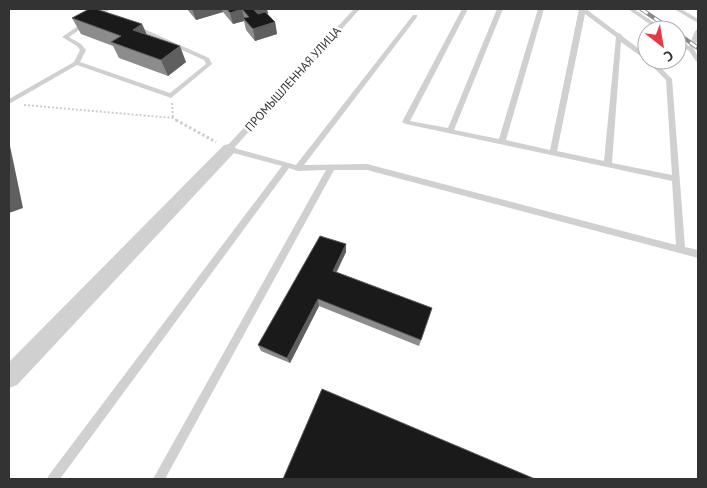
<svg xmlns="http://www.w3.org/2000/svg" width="707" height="488" font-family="'PT Sans',sans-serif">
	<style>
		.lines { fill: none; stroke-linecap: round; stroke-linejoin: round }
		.path-far1 { stroke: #cdcdcd; stroke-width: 2; stroke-dasharray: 2 2; stroke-linecap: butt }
		.path { stroke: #cdcdcd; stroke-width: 3; stroke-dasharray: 2.5 2.5; stroke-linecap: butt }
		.service { fill: #d0d0d0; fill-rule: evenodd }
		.minor { fill: #d0d0d0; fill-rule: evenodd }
		.rail-casing { stroke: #888; stroke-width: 4 }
		.rail { stroke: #fff; stroke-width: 2.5; stroke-dasharray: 8; stroke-linecap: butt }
		.wall { fill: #8c8c8c }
		.shaded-wall { fill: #5f5f5f }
		.building { fill: #1a1a1a; stroke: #5f5f5f }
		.labels { text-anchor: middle; stroke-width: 5; stroke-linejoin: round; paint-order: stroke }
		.far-street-label { font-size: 12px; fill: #333; stroke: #fff }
	</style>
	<rect width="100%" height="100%" fill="#fff"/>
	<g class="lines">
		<!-- path-far1 -->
		<g class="path-far1">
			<path d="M172 103 173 118"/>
			<path d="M24 105 173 118 178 121"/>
		</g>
		<!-- path -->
		<path class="path" d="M176 120 216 142"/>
		<!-- service -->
		<g class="service">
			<path d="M84 9H91L100 12 105 9H111L100 16Z"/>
			<path d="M354 9H360L234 148 296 165 413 15H417V17L304 165 367 164 676 245 672 181 406 124 402 122 462 9H468L410 121 448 128 497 9H503L454 130 499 139 538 9H544L506 140 550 150 579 9H586L618 33 621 34 622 36 647 55V60H653L672 79 685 247 698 250V258L367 170H334L165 479H153L326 170 298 171 289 168 60 479H47L49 475 282 166 226 151V147ZM585 14 616 37 604 161 557 151ZM621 42 646 60 666 80 672 175 612 163Z"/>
			<path d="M628 9H634L665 30H658Z"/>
			<path d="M674 9H681L698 19V23Z"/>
			<path d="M87 20 90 22 89 23 69 37 81 44 86 50 80 62 170 93 206 64 204 60 133 28 132 27 135 25 209 58 212 64 171 98 77 65 9 104V99L74 62 80 50 77 46 62 37Z"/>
			<path d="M698 29V38L694 50 698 56V62L696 61 689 51 677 43V38L689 46 695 31Z"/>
		</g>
		<!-- minor -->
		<path class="minor" d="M229 144 234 145 236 149 234 153 17 385 9 388V362L224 145Z"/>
		<!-- rail casing -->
		<g class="rail-casing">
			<g id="rail">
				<path d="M641 9 672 30"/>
				<path d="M677 33 698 48"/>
			</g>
		</g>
		<!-- rail -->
		<use href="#rail" class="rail"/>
	</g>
	<!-- wall -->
	<g class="wall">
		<path d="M187 9H267L268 14 275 22 277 34 255 41 246 30 244 21 233 24 223 12 196 20Z"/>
		<path d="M72 18 142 24 147 35 186 62 168 76 119 58 113 46 81 34Z"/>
		<path d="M346 244V252L337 272 432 308 419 346 319 306 290 363 261 351 258 345Z"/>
	</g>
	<!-- shaded-wall -->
	<g class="shaded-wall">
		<path d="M192 9H222L223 12 196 20Z"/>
		<path d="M242 9 245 20 243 18 244 21 233 24 230 13Z"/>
		<path d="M252 9H267L268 14 254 18Z"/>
		<path d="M275 22 277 34 255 41 253 29Z"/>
		<path d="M142 24 149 40 133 30Z"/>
		<path d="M180 46 186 62 168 76 161 60Z"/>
		<path d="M9 141 23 208 9 213Z"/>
		<path d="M346 244V252L333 278V271Z"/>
		<path d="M318 299 319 306 290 363 287 358Z"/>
	</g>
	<!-- building -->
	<g class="building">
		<path d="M89 9H96L142 24 133 30 180 46 161 60 111 42 121 36 72 18Z"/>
		<path d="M227 9H253L258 14 265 12 275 22 253 29 243 18 249 17 242 9 230 13Z"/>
		<path d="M320 236 346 244 333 271 432 308 421 340 318 299 287 358 258 345Z"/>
		<path d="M322 389 535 479H283Z"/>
	</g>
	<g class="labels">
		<!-- far-street labels -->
		<g class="far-street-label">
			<text transform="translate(293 79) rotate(-48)" y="4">ПРОМЫШЛЕННАЯ УЛИЦА</text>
		</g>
	</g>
	<!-- border -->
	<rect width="707" height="488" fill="none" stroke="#333333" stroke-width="20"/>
	<!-- north arrow -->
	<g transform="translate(662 45) rotate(149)"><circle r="24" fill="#ffffff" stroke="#adadad"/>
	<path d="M0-4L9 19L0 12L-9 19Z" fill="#e63946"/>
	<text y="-8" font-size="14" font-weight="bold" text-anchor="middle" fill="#333333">С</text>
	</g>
</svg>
